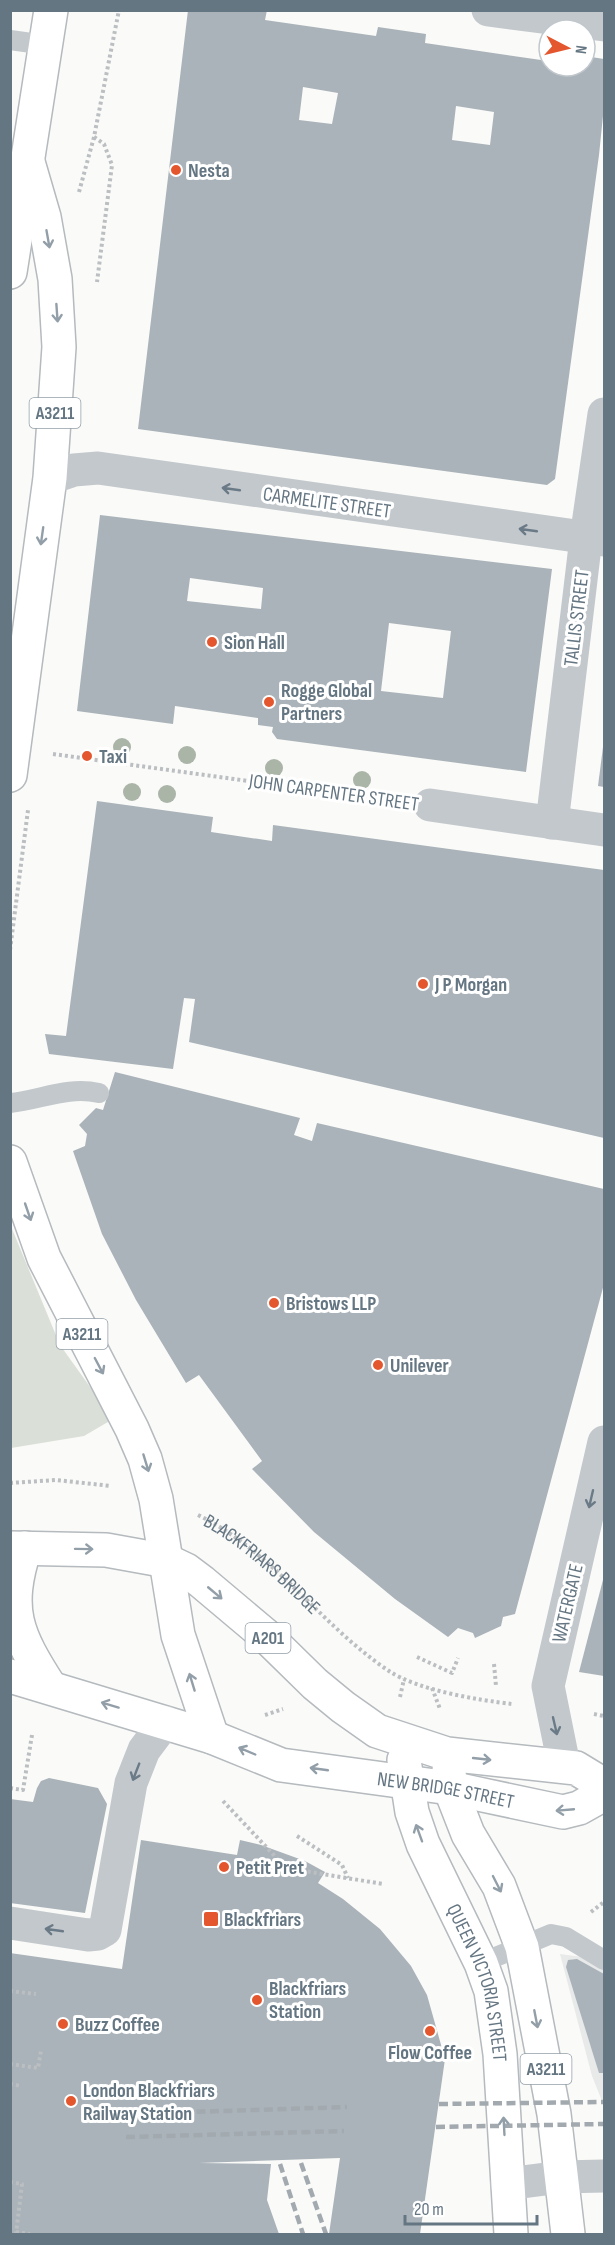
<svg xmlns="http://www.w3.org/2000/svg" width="615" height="2245" font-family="'Sofia Sans Condensed',sans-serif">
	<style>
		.built { fill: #e8e9e9 }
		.green { fill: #dadfd7 }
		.building { fill: #aab3b9; fill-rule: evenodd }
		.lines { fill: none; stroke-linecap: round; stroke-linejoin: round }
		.primary-casing { stroke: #b5babe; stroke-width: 36 }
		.path { stroke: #bbbfc2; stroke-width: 4; stroke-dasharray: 3 3; stroke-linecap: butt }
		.lane { stroke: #c3c8cc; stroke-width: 20 }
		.street { stroke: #c3c8cc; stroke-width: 33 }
		.primary { stroke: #fff; stroke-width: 33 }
		.rail { stroke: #a2aab0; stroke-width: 4.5; stroke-dasharray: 9 4.5; stroke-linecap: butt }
		.tree { fill: #aab4a7 }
		.oneway { stroke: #939fa8 }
		.oneway2 { stroke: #6a7a87 }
		.poi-dot { fill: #e4572e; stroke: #fff; stroke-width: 2 }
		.labels { text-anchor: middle; stroke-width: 6; stroke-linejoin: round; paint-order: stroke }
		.shield { fill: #fff; stroke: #939fa8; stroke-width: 1.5 }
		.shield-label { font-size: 18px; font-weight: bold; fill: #657683 }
		.poi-label { font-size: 20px; font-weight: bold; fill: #657683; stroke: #fff; text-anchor: start }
		.street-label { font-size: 20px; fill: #657683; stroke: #fff }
	</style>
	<rect width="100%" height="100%" fill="#fafaf8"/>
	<!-- built -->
	<path class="built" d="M560 1954 604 1960V2106L592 2076Z"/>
	<!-- green -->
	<path class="green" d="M10 1224 60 1345 113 1419 84 1436 11 1448Z"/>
	<!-- building -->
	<g class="building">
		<path d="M188 10H267L265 20 376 36 378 27 426 34 425 43 541 60 542 50 549 51V66H585V56L604 59V106L599 155 555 479 547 485 138 429ZM303 87 338 93 332 124 299 120ZM456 106 494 112 490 145 452 140Z"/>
		<path d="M100 515 552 569 526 772 277 739 272 732 273 727 258 725V718L175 706 173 724 77 711ZM190 578 263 588 261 609 187 601ZM389 623 451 631 443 698 381 691Z"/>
		<path d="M603 747 604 748V787L598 786Z"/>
		<path d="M97 801 213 817 211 832 272 841 273 825 604 870V1138L189 1042 195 999 184 998 173 1069 49 1054 45 1034 66 1036Z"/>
		<path d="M115 1072 300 1118 294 1135 312 1141 317 1123 604 1189V1284L515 1614 503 1617 501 1626 475 1638 473 1633 458 1628 448 1637 395 1599 314 1532 252 1469 262 1461 199 1375 186 1383 136 1300 102 1234 73 1151 85 1146 87 1134 79 1125 96 1108 103 1110Z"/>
		<path d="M604 1576V1676L579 1672Z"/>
		<path d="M49 1778 98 1788 107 1804 85 1913 10 1903V1799L33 1802 37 1788 41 1781Z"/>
		<path d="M141 1840 237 1855 240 1840 261 1845 305 1861 325 1872 318 1883 343 1899 380 1929 411 1966 427 1995 445 2059 420 2234H329L340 2158 199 2163 271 2164 267 2200 279 2234H10V1953L122 1969Z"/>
		<path d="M577 1959 604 1974V2073H599L566 1967 568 1960Z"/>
	</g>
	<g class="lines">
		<!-- primary casing -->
		<g class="primary-casing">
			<g id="primary">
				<path d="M10 272 51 10"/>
				<path d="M10 775 50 478 59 347 55 279 44 217 28 162"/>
				<path d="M10 1162 44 1258 132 1429 145 1459 156 1499 178 1635 212 1737"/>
				<path d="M10 1548 106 1550 167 1561 186 1570 202 1582 265 1635 315 1684 343 1707 377 1731 447 1754 576 1768 604 1785"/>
				<path d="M25 1548C5 1610 16 1634 50 1687"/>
				<path id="s2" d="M10 1676 212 1737 281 1765 450 1788 563 1812 579 1808 604 1794"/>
				<path id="s3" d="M404 1760 412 1812 423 1844 481 1963 491 1991 500 2054 511 2234"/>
				<path d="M449 1770 450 1788 468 1834 499 1886 522 1947 554 2114 568 2234"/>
			</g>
		</g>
		<!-- path -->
		<g class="path">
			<path d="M94 137 104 144 112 165 97 282"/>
			<path d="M79 192 94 137 119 10"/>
			<path d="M53 754 393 801"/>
			<path d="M10 950 28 810"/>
			<path d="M10 1483 56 1480 111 1486"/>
			<path id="s1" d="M198 1515C274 1552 320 1625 389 1671 417 1690 478 1700 512 1704"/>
			<path d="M417 1657 452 1673 458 1658"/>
			<path d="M494 1664 496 1686"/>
			<path d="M432 1688 440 1709"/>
			<path d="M400 1697 404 1679"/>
			<path d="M594 1714 604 1716"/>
			<path d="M265 1715 283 1709"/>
			<path d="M10 1788 23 1790 32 1735"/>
			<path d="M223 1801 286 1868 383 1884"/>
			<path d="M297 1836 342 1865 348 1878"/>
			<path d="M591 1912 604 1902"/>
			<path d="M10 1991 36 1994"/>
			<path d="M10 2064 38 2068 41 2051"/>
			<path d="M10 2084 21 2086"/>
			<path d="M10 2182 22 2184 16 2234"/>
			<path d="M16 2232 30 2234"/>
		</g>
		<!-- lane -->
		<g class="lane">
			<path d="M10 40 46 45"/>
			<path d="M10 1103C41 1100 67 1086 99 1093"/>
			<path d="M481 1963 551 1934 566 1937 604 1960"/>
		</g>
		<!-- street -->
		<g class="street">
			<path d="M488 10 604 25"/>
			<path d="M50 478 74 470 98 468 604 540"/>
			<path d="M430 805 604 830"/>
			<path d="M552 823 586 538 604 414"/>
			<path d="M564 1765 548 1686 604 1442"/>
			<path d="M10 1923 88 1935 98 1934 105 1930 131 1783 144 1750 165 1722"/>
			<path d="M507 2184 561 2177 604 2176"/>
		</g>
		<!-- primary -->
		<use href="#primary" class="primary"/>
		<!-- rail -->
		<g class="rail">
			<path d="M439 2104 604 2102"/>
			<path d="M129 2114 347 2107"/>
			<path d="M436 2127 604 2124"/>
			<path d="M126 2137 344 2131"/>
			<path d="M301 2163 326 2234"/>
			<path d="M280 2164 303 2234"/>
		</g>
	</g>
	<!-- trees -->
	<g class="tree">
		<circle cx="122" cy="747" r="9"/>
		<circle cx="187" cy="755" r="9"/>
		<circle cx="274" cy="768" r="9"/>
		<circle cx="362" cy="780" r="9"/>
		<circle cx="132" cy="792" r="9"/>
		<circle cx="167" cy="794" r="9"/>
	</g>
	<!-- one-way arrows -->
	<defs><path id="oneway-shaft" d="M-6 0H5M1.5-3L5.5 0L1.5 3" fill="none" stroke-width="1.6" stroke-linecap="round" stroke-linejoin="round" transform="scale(1.5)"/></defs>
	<g class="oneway">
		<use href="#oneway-shaft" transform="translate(48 239) rotate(80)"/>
		<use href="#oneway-shaft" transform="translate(57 313) rotate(86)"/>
		<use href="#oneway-shaft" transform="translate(42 536) rotate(98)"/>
		<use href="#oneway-shaft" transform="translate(28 1212) rotate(71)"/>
		<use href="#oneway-shaft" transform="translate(99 1366) rotate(62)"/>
		<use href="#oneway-shaft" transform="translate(146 1463) rotate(73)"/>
		<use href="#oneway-shaft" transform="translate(84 1549) rotate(1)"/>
		<use href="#oneway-shaft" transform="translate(215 1593) rotate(40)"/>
		<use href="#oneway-shaft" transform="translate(192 1682) rotate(-107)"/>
		<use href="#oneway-shaft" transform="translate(110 1705) rotate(-163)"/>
		<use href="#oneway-shaft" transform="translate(247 1751) rotate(-157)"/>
		<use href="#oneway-shaft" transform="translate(482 1759) rotate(6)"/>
		<use href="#oneway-shaft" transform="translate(319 1769) rotate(-172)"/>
		<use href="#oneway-shaft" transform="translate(565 1810) rotate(175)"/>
		<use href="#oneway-shaft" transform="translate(419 1833) rotate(-110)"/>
		<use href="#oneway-shaft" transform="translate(497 1884) rotate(63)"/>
		<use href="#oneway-shaft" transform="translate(536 2019) rotate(79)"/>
		<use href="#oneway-shaft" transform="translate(504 2126) rotate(-93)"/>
	</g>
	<g class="oneway2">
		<use href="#oneway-shaft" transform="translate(231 489) rotate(-172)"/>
		<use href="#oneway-shaft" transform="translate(528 530) rotate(-172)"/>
		<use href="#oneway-shaft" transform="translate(591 1499) rotate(103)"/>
		<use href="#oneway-shaft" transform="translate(555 1726) rotate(77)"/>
		<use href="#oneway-shaft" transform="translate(136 1772) rotate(111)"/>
		<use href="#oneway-shaft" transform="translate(54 1930) rotate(-172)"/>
	</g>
	<!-- markers -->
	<g class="poi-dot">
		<circle cx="176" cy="170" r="6"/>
		<circle cx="212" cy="642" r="6"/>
		<circle cx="269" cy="702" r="6"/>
		<circle cx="87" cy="756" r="6"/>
		<circle cx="423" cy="984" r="6"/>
		<circle cx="274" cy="1303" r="6"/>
		<circle cx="378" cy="1365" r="6"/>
		<circle cx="224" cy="1867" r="6"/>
		<rect x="203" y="1911" width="16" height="16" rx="3"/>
		<circle cx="257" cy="2000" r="6"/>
		<circle cx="63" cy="2024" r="6"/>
		<circle cx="430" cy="2031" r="6"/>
		<circle cx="71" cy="2101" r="6"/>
	</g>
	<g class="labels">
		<!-- shield labels -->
		<g class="shield">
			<rect x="29.5" y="398" width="51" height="30" rx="4.5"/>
			<rect x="56.5" y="1319" width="51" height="30" rx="4.5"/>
			<rect x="245.5" y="1623" width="45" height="30" rx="4.5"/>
			<rect x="520.5" y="2054" width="51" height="30" rx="4.5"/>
		</g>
		<g class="shield-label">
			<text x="55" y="419">A3211</text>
			<text x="82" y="1340">A3211</text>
			<text x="268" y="1644">A201</text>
			<text x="546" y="2075">A3211</text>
		</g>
		<!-- poi labels -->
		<g class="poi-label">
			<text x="188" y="177">Nesta</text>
			<text x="224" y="649">Sion Hall</text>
			<text x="281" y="697">Rogge Global<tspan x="281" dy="23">Partners</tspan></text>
			<text x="99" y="763">Taxi</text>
			<text x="435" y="991">J P Morgan</text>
			<text x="286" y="1310">Bristows LLP</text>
			<text x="390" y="1372">Unilever</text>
			<text x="236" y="1874">Petit Pret</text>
			<text x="224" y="1926">Blackfriars</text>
			<text x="269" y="1995">Blackfriars<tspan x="269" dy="23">Station</tspan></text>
			<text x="75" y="2031">Buzz Coffee</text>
			<text x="430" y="2059" text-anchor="middle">Flow Coffee</text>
			<text x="83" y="2097">London Blackfriars<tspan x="83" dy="23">Railway Station</tspan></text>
		</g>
		<!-- street labels -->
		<g class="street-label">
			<text transform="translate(327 502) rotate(8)" y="7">CARMELITE STREET</text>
			<text transform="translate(576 618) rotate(-83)" y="7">TALLIS STREET</text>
			<text transform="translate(334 792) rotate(8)" y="7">JOHN CARPENTER STREET</text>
			<text dy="7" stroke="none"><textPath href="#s1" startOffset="81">BLACKFRIARS BRIDGE</textPath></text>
			<text transform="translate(567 1603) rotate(-77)" y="7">WATERGATE</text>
			<text dy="7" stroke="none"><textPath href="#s2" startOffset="452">NEW BRIDGE STREET</textPath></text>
			<text dy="7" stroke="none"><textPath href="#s3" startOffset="237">QUEEN VICTORIA STREET</textPath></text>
		</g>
	</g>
	<!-- border -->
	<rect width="615" height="2245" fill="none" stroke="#657683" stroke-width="24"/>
	<!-- north arrow -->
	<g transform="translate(567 48) rotate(97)"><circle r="28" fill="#ffffff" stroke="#c1c8cd" stroke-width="1.5"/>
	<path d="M0-4.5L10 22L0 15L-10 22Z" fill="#e4572e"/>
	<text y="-9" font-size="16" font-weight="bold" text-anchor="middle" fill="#657683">N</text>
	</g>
	<!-- scale -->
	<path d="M405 2215v9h132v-9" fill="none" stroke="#657683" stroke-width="3"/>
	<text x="414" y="2215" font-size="18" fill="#657683" stroke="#ffffff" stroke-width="4.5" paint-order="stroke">20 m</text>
</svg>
